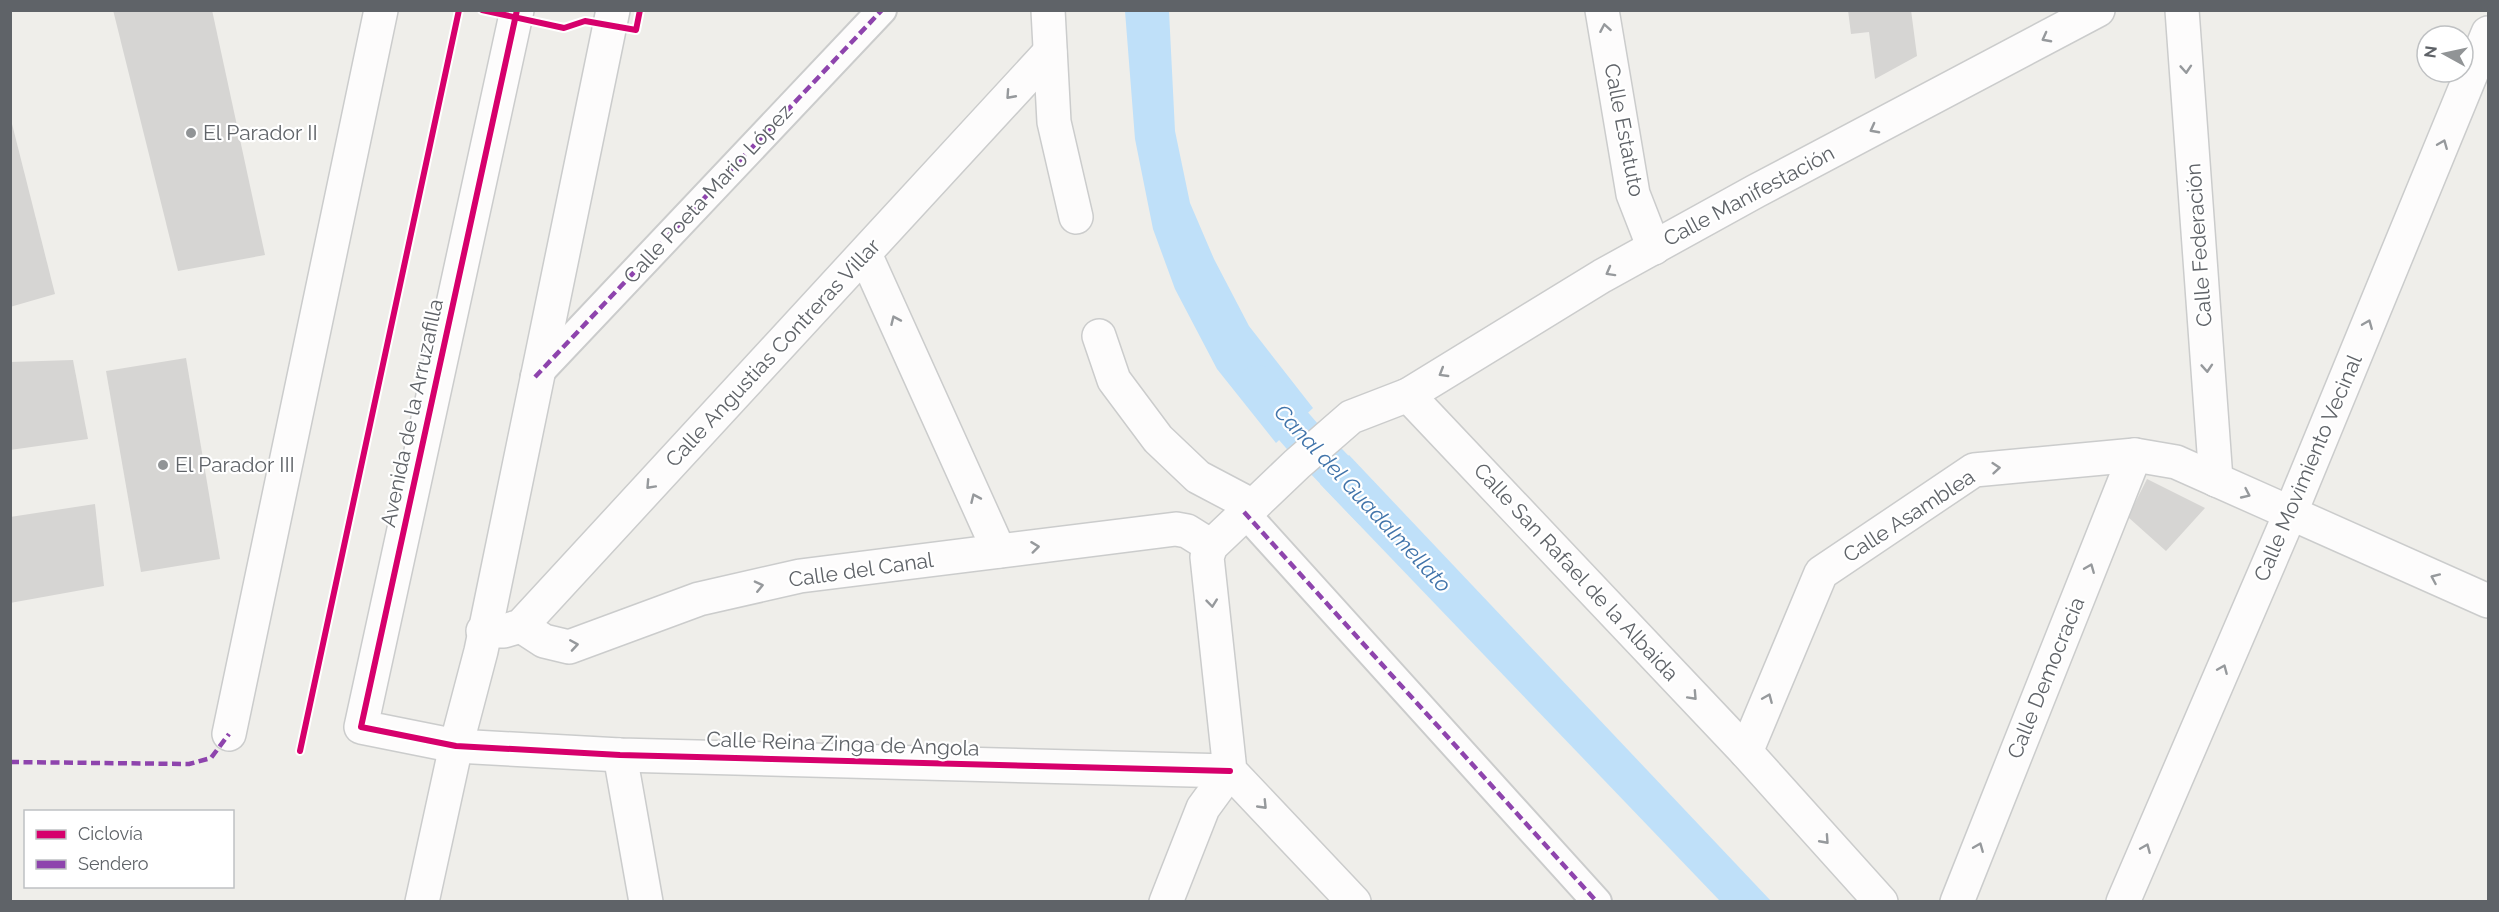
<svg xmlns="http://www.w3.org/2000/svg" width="2499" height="912" font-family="Raleway,sans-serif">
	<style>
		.water { fill: #bfe0f9 }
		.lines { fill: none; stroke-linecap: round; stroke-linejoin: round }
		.canal { stroke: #bfe0f9; stroke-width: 40 }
		.building { fill: #d6d5d3 }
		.pedestrian-casing { stroke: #cbcccc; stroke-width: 32 }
		.minor-casing { stroke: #cbcccc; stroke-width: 36 }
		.tertiary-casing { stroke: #cbcccc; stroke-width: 36 }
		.pedestrian { stroke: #fdfcfc; stroke-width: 28 }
		.minor { stroke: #fdfcfc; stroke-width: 33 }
		.tertiary { stroke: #fdfcfc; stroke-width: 33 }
		.quiet { stroke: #8e44ad; stroke-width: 4.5; stroke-dasharray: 9 4.5; stroke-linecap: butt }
		.cycleway-casing { stroke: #fff; stroke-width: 10 }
		.cycleway { stroke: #d6006c; stroke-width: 6 }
		.oneway { stroke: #96999c }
		.poi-dot { fill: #919496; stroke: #fff; stroke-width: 2 }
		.labels { text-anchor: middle; stroke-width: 4.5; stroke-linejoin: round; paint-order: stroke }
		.street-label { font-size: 21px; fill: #5f6368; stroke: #fff }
		.poi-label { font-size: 21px; fill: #5f6368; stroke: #fff; text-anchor: start }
		.water-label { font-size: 22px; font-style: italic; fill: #4174aa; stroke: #fff }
	</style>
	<rect width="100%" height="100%" fill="#efeeea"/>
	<!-- water -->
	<g class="water">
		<path d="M1125 11H1169L1175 131 1190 203 1214 259 1249 326 1313 408 1276 443 1217 369 1175 289 1153 229 1135 139Z"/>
		<path d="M1349 455 1771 901H1720L1320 484Z"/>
	</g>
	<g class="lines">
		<!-- canal -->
		<path class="canal" d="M1258 385 1302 436 1373 510"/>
	</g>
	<!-- building -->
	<g class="building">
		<path d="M113 10H212L265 255 178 271Z"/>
		<path d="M1848 10H1911L1917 56 1875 79 1869 32 1851 34Z"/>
		<path d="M10 116 55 294 10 307Z"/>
		<path d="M186 358 220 559 141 572 106 371Z"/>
		<path d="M73 360 88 439 10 450V362Z"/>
		<path d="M2147 479 2205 508 2166 551 2128 517Z"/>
		<path d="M95 504 104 586 10 603V517Z"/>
	</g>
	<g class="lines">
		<!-- pedestrian casing -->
		<g class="pedestrian-casing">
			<g id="pedestrian">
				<path d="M535 377 882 10"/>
				<path d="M1244 512 1597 902"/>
			</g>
		</g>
		<!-- minor casing -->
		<g class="minor-casing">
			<g id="minor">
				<path d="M1048 10 1054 122 1076 217"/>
				<path d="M1602 10 1633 194 1654 248"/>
				<path d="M2182 10 2216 480"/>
				<path d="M865 254 999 551"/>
				<path d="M1099 336 1114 380 1158 439 1198 477 1253 506"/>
				<path d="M521 626 544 641 569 647 699 599 800 576 1176 529 1187 531 1211 546"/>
				<path d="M483 631H504L521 626 1050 52"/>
				<path d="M229 734 381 10"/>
				<path d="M1746 752 1821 573 1974 470 2135 455 2176 462 2488 601"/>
				<path d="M1957 902 2135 455"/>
				<path d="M2123 902 2290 514 2488 33"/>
			</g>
		</g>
		<!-- tertiary casing -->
		<g class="tertiary-casing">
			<g id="tertiary">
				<path d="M517 10 361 727 456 746 620 755 1230 771"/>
				<path d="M1408 395 1746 752 1881 902"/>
				<path d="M620 755 646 902"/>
				<path d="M422 902 456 746 481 651 613 10"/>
				<path d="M1166 902 1203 808 1230 771"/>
				<path d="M1354 902 1230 771 1207 557 1211 546 1297 464 1351 417 1408 395 1602 276 1756 191 2098 10"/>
			</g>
		</g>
		<!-- pedestrian -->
		<use href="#pedestrian" class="pedestrian"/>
		<!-- minor -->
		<use href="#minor" class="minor"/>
		<!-- tertiary -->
		<use href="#tertiary" class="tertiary"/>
		<!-- quiet -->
		<g class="quiet">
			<path d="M535 377 882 10"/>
			<path d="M1244 512 1597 902"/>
			<path d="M10 762 189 764 211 758 229 734"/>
		</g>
		<!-- cycleway casing -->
		<g class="cycleway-casing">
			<g id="cycleway">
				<path d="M482 10 564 28 585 21 636 30 640 10"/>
				<path d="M517 10 361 727 456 746 620 755 1230 771"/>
				<path d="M300 751 459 10"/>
			</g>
		</g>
		<!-- cycleway -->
		<use href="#cycleway" class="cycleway"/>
	</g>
	<!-- one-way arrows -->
	<defs><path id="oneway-chevron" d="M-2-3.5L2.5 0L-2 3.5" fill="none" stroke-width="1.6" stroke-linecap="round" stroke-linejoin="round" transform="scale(1.5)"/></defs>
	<g class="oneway">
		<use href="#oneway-chevron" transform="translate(1605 28) rotate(-100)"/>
		<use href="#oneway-chevron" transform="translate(2046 38) rotate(152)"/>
		<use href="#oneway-chevron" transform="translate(2186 69) rotate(86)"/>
		<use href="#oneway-chevron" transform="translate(1010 95) rotate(132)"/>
		<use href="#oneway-chevron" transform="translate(1874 129) rotate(152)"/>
		<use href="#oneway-chevron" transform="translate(2443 144) rotate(-68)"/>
		<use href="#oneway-chevron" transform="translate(1610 272) rotate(151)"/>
		<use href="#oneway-chevron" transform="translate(895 320) rotate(-114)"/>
		<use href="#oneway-chevron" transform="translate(2368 324) rotate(-68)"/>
		<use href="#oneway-chevron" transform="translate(2207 368) rotate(86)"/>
		<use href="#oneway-chevron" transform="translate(1443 373) rotate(149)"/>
		<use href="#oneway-chevron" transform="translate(1996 468) rotate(-5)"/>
		<use href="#oneway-chevron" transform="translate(650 485) rotate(133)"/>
		<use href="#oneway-chevron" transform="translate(2246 494) rotate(25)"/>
		<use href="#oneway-chevron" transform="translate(975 498) rotate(-114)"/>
		<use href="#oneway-chevron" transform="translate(1035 547) rotate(-7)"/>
		<use href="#oneway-chevron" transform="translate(2090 568) rotate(-68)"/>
		<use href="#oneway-chevron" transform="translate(2435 578) rotate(-156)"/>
		<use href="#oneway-chevron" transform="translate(759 586) rotate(-13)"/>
		<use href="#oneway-chevron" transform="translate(1212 603) rotate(84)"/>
		<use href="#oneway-chevron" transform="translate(574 645) rotate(-9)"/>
		<use href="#oneway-chevron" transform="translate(2223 669) rotate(-67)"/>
		<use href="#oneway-chevron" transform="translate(1693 696) rotate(47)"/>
		<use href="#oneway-chevron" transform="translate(1768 698) rotate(-67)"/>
		<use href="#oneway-chevron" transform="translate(1263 805) rotate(46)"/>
		<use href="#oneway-chevron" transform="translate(1825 840) rotate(48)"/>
		<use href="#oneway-chevron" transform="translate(1979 847) rotate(-68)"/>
		<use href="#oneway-chevron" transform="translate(2146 848) rotate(-67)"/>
	</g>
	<!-- markers -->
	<g class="poi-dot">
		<circle cx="191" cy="133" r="6"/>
		<circle cx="163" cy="465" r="6"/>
	</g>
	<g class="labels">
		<!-- street labels -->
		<g class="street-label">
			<text transform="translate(1624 130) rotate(79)" y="7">Calle Estatuto</text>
			<text transform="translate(708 194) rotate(-47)" y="7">Calle Poeta Mario López</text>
			<text transform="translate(1749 196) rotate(-28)" y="7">Calle Manifestación</text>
			<text transform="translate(2199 245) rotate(-94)" y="7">Calle Federación</text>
			<text transform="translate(773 353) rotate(-47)" y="7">Calle Angustias Contreras Villar</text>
			<text transform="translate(412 413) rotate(-78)" y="7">Avenida de la Arruzafilla</text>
			<text transform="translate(2308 468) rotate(-67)" y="7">Calle Movimiento Vecinal</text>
			<text transform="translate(1909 516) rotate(-33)" y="7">Calle Asamblea</text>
			<text transform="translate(861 570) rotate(-8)" y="7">Calle del Canal</text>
			<text transform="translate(1576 572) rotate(47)" y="7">Calle San Rafael de la Albaida</text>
			<text transform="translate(2046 678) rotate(-68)" y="7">Calle Democracia</text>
			<text transform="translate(843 744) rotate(2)" y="7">Calle Reina Zinga de Angola</text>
		</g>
		<!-- poi labels -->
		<g class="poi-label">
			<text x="203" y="140">El Parador II</text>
			<text x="175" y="472">El Parador III</text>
		</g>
		<!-- water labels -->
		<g class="water-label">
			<text transform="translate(1363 498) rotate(47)" y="8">Canal del Guadalmellato</text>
		</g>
	</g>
	<!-- border -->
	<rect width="2499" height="912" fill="none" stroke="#5f6368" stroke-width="24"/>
	<!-- legend -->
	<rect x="24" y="810" width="210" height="78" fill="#ffffff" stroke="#bfc1c3" stroke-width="1.5"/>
	<rect x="36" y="830" width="30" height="9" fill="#d6006c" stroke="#bfc1c3" stroke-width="1.5"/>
	<text x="78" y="840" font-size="18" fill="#5f6368">Ciclovía</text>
	<rect x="36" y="860" width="30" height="9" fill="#8e44ad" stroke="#bfc1c3" stroke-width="1.5"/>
	<text x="78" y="870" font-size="18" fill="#5f6368">Sendero</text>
	<!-- north arrow -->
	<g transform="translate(2445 54) rotate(278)"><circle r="28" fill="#ffffff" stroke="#bfc1c3" stroke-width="1.5"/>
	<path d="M0-4.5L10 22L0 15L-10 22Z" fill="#919496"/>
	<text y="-9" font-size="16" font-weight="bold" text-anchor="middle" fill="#5f6368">N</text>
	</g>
</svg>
